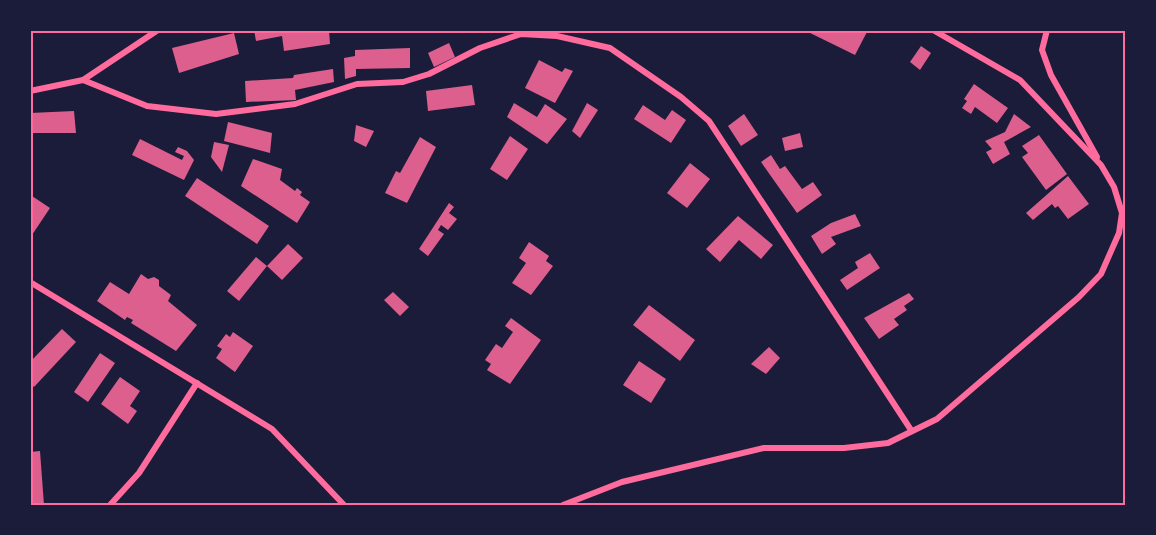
<svg xmlns="http://www.w3.org/2000/svg" width="1156" height="535" font-family="Karla,sans-serif">
	<style>
		.building { fill: #dd5f8e }
		.lines { fill: none; stroke-linecap: round; stroke-linejoin: round }
		.minor { stroke: #ff6b9d; stroke-width: 6 }
		.neatline { fill: none; stroke: #ff6b9d; stroke-width: 2 }
	</style>
	<rect width="100%" height="100%" fill="#1b1b3a"/>
	<!-- building -->
	<g class="building">
		<path d="M254 30H329L330 44 284 51 282 36 256 41Z"/>
		<path d="M804 30H868L855 55Z"/>
		<path d="M234 33 239 54 179 73 172 48Z"/>
		<path d="M449 43 455 57 434 67 428 53Z"/>
		<path d="M921 46 931 53 920 70 910 62Z"/>
		<path d="M410 48V68L356 69V76L345 79 344 58 355 56V50Z"/>
		<path d="M539 60 562 72 565 68 573 71 555 103 525 88Z"/>
		<path d="M333 69 334 82 295 90 296 100 246 102 245 81 293 78 294 75Z"/>
		<path d="M974 84 1008 108 997 123 975 107 971 114 962 108 967 101 964 99Z"/>
		<path d="M472 85 475 105 428 111 426 91Z"/>
		<path d="M514 103 537 117 545 104 567 119 547 144 507 117Z"/>
		<path d="M587 103 598 110 580 138 572 131Z"/>
		<path d="M643 105 665 120 672 110 686 120 671 143 634 119Z"/>
		<path d="M74 111 76 133H30V113Z"/>
		<path d="M744 114 758 135 741 146 728 126Z"/>
		<path d="M1014 114 1031 127 1004 142 1010 154 993 164 986 152 992 149 985 141 1005 132Z"/>
		<path d="M228 122 272 133 270 153 224 141Z"/>
		<path d="M356 125 374 131 366 147 354 141Z"/>
		<path d="M800 133 803 147 785 151 782 138Z"/>
		<path d="M1039 135 1067 174 1046 190 1022 157 1028 153 1022 146Z"/>
		<path d="M510 136 528 149 507 180 490 169Z"/>
		<path d="M420 137 436 147 407 203 385 193 396 171 400 173Z"/>
		<path d="M140 139 182 160 184 156 175 152 178 147 187 151 194 160 184 180 132 155Z"/>
		<path d="M214 142 229 145 222 172 211 157Z"/>
		<path d="M771 155 780 169 785 166 802 189 813 182 822 195 797 213 761 162Z"/>
		<path d="M253 159 282 169 280 180 295 191 297 188 302 192 300 195 310 202 297 223 241 186Z"/>
		<path d="M690 163 710 179 687 208 667 193Z"/>
		<path d="M1068 176 1089 204 1068 219 1058 206 1055 208 1052 204 1033 220 1026 213Z"/>
		<path d="M197 178 269 226 257 244 185 196Z"/>
		<path d="M32 196 50 208 30 238V200Z"/>
		<path d="M449 203 454 207 449 213 457 219 448 230 441 225 438 230 444 234 428 256 419 249Z"/>
		<path d="M855 214 861 226 831 237 836 244 822 254 811 236 831 223Z"/>
		<path d="M738 216 773 245 761 259 739 240 720 262 706 249Z"/>
		<path d="M529 242 549 256 546 261 553 266 531 295 512 283 526 263 519 258Z"/>
		<path d="M288 244 303 258 282 280 267 266Z"/>
		<path d="M870 253 880 268 847 290 840 280 858 268 855 262Z"/>
		<path d="M256 257 267 266 239 301 227 291Z"/>
		<path d="M141 274 148 279 154 277 159 280V286L171 295 168 301 197 325 176 351 131 323 133 320 127 317 125 320 97 301 110 282 129 294Z"/>
		<path d="M393 292 409 307 400 316 384 300Z"/>
		<path d="M909 293 914 299 904 306 907 310 894 319 899 325 879 339 864 318Z"/>
		<path d="M649 305 695 340 680 361 633 325Z"/>
		<path d="M511 318 541 340 510 384 487 370 491 364 485 360 496 344 502 348 513 332 505 326Z"/>
		<path d="M62 329 76 342 34 387 30 383V362Z"/>
		<path d="M233 332 253 346 235 372 216 358 222 349 217 346 226 334 230 337Z"/>
		<path d="M769 347 780 358 766 374 751 364Z"/>
		<path d="M100 353 115 363 88 402 74 392Z"/>
		<path d="M639 361 666 379 651 403 623 385Z"/>
		<path d="M120 377 140 391 130 406 137 411 128 424 101 404Z"/>
		<path d="M40 451 44 505H30V452Z"/>
	</g>
	<g class="lines">
		<!-- minor -->
		<g class="minor">
			<path d="M1047 30 1042 50 1051 75 1097 157"/>
			<path d="M83 80 147 106 216 114 295 104 357 84 403 82 429 74 480 48 521 34 557 36 610 48 681 97 709 121 911 430"/>
			<path d="M30 91 83 80 158 30"/>
			<path d="M30 282 272 429 344 505"/>
			<path d="M110 505 139 473 197 383"/>
			<path d="M563 505 622 482 764 448H844L888 443 937 419 1079 297 1101 274 1119 233 1122 213 1114 187 1101 165 1020 80 933 30"/>
		</g>
	</g>
	<!-- border -->
	<rect width="1156" height="535" fill="none" stroke="#1b1b3a" stroke-width="63"/>
	<rect x="32" y="32" width="1092" height="472" class="neatline"/>
</svg>
